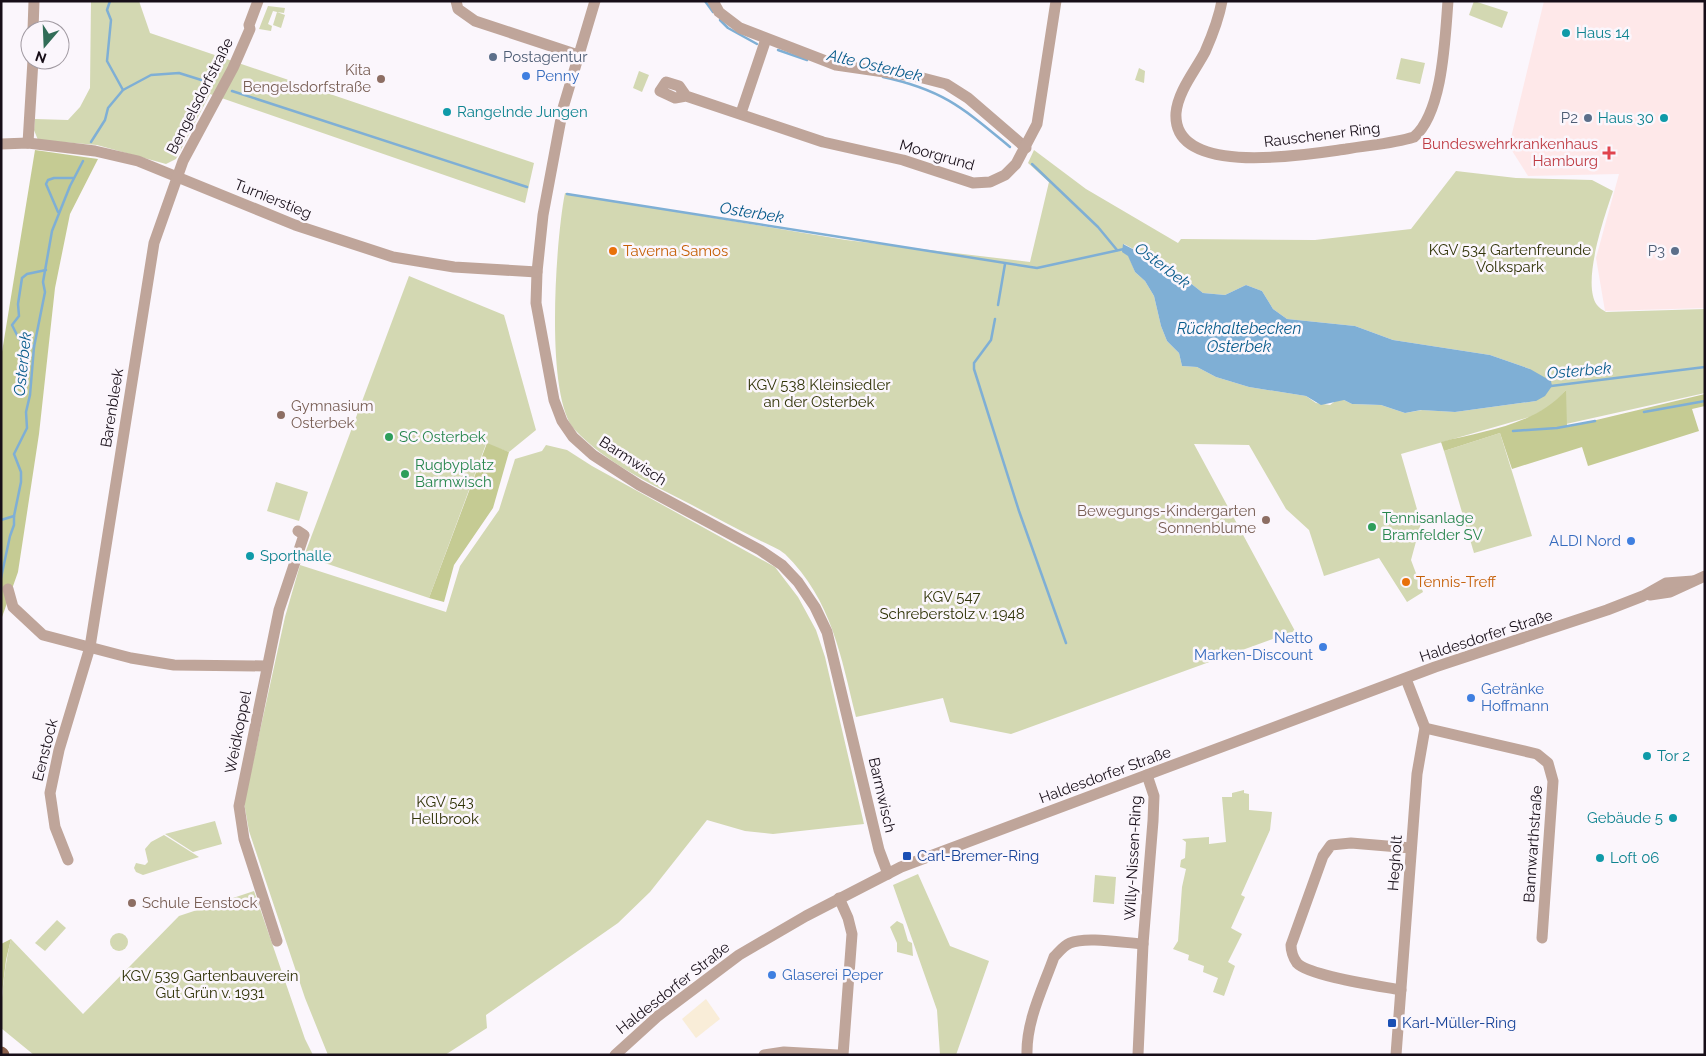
<svg xmlns="http://www.w3.org/2000/svg" width="1706" height="1056" font-family="Raleway,sans-serif">
	<style>
		.industrial { fill: #f9edd8 }
		.medical { fill: #fee8e9 }
		.green { fill: #d3d8b2; fill-rule: evenodd }
		.forest { fill: #c5cb93 }
		.water { fill: #7fafd5 }
		.lines { fill: none; stroke-linecap: round; stroke-linejoin: round }
		.stream { stroke: #7fafd5; stroke-width: 2.5 }
		.minor { stroke: #bfa59a; stroke-width: 11 }
		.major { stroke: #8c614d; stroke-width: 15 }
		.culture-dot { fill: #0f9aa8; stroke: #fbf6fc; stroke-width: 2 }
		.service-dot { fill: #5c6f8a; stroke: #fbf6fc; stroke-width: 2 }
		.shop-dot { fill: #3f7fe0; stroke: #fbf6fc; stroke-width: 2 }
		.education-dot { fill: #8d6e63; stroke: #fbf6fc; stroke-width: 2 }
		.health-dot { fill: #e0444e; stroke: #fbf6fc; stroke-width: 2 }
		.food-dot { fill: #e8710a; stroke: #fbf6fc; stroke-width: 2 }
		.leisure-dot { fill: #2e9e5b; stroke: #fbf6fc; stroke-width: 2 }
		.transit-dot { fill: #1a4fb4; stroke: #fbf6fc; stroke-width: 2 }
		.labels { text-anchor: middle; stroke-width: 5; stroke-linejoin: round; paint-order: stroke }
		.culture-label { font-size: 15px; fill: #0d838f; stroke: #fbf6fc; text-anchor: start }
		.service-label { font-size: 15px; fill: #4e5e75; stroke: #fbf6fc; text-anchor: end }
		.education-label { font-size: 15px; fill: #785e54; stroke: #fbf6fc; text-anchor: end }
		.shop-label { font-size: 15px; fill: #366cbe; stroke: #fbf6fc; text-anchor: start }
		.street-label { font-size: 15px; fill: #170e18; stroke: #fbf6fc }
		.health-label { font-size: 15px; fill: #be3a42; stroke: #fbf6fc; text-anchor: end }
		.park-label { font-size: 15px; fill: #303307; stroke: #fbf6fc }
		.food-label { font-size: 15px; fill: #c56008; stroke: #fbf6fc; text-anchor: start }
		.leisure-label { font-size: 15px; fill: #27864d; stroke: #fbf6fc; text-anchor: start }
		.transit-label { font-size: 15px; fill: #164399; stroke: #fbf6fc; text-anchor: start }
		.water-label { font-size: 16px; font-style: italic; fill: #095c8c; stroke: #fbf6fc }
	</style>
	<rect width="100%" height="100%" fill="#fbf6fc"/>
	<!-- industrial -->
	<path class="industrial" d="M706 999 720 1019 696 1038 682 1019Z"/>
	<!-- medical -->
	<path class="medical" d="M1544 1H1705V308L1605 311 1596 258 1619 174 1528 176 1509 146Z"/>
	<!-- green -->
	<g class="green">
		<path d="M91 1H139L150 33 534 163 525 203 210 94 176 159 166 164 97 145 38 140 34 130 35 119 68 120 80 107 90 88Z"/>
		<path d="M1474 1 1508 12 1502 28 1469 15Z"/>
		<path d="M268 6 285 8 284 13 277 12 285 15 281 28 273 25 277 12 273 11 268 24 272 26 271 31 259 29Z"/>
		<path d="M1401 58 1425 63 1420 84 1396 79Z"/>
		<path d="M1139 68 1145 71 1144 83 1135 80Z"/>
		<path d="M639 71 649 75 642 92 633 88Z"/>
		<path d="M1034 150 1086 189 1178 243 1181 239 1315 240 1411 229 1456 171 1516 178 1592 180 1613 191C1605 215 1581 283 1597 305 1599 308 1603 310 1606 312L1705 309V393L1566 424V390L1555 403 1533 416 1401 454 1421 523 1411 560 1423 592 1407 602 1379 558 1324 576 1309 530 1286 509 1249 445 1194 444 1295 631 1011 734 950 722 943 698 856 717C841 657 832 600 785 554 778 548 767 544 759 540 736 528 714 517 692 505 651 484 606 463 575 430 544 398 556 237 565 193L846 240 1030 262 1049 182 1028 163ZM1124 244 1175 271 1203 293 1225 295 1246 285 1262 291 1273 309 1287 319 1355 326 1393 340 1490 355 1530 369 1536 401 1455 412 1422 410 1405 413 1381 405 1352 404 1344 400H1337L1330 405 1316 403 1306 396 1249 387 1216 377 1197 367 1182 366 1179 353 1167 341 1161 326 1154 296 1145 281 1135 272Z"/>
		<path d="M409 276 504 315 536 430 509 452 486 444 429 598 304 556Z"/>
		<path d="M1500 433 1532 536 1474 553 1444 451Z"/>
		<path d="M546 445 567 450 592 466 775 567 798 597 816 630 825 657 864 824 773 834 745 831 707 820 650 892 618 923 486 1015 487 1028 445 1055H328L305 998 249 831 244 803 285 617 300 565 446 612 460 566 499 510 515 459 542 451Z"/>
		<path d="M276 482 308 492 299 521 267 511Z"/>
		<path d="M1244 790V793L1249 794V810L1272 812 1270 830 1241 895 1245 897 1231 928 1242 934 1228 962 1235 966 1224 996 1213 992 1218 978 1203 972 1204 966 1188 960 1189 955 1173 949 1178 941 1182 887 1186 869 1180 867 1181 860 1185 858 1186 842 1182 839 1209 837V844L1226 842 1222 797H1232V793Z"/>
		<path d="M215 821 222 844 193 852 165 834Z"/>
		<path d="M164 835 199 857 143 875 136 872 134 868 136 863 145 865 148 862 145 849 151 842Z"/>
		<path d="M918 874 950 946 989 961 956 1055H940L937 1010 893 885Z"/>
		<path d="M1095 875 1116 877 1114 904 1093 902Z"/>
		<path d="M254 891 305 1039 313 1055H34L1 1028C1 998 4 968 11 939L83 1014 179 916Z"/>
		<path d="M57 920 66 928 45 951 35 943Z"/>
		<path d="M897 921 903 924 908 941 912 943 913 956 897 952V943L890 927Z"/>
		<circle cx="119" cy="942" r="9"/>
	</g>
	<!-- forest -->
	<g class="forest">
		<path d="M35 150 98 159 70 214 55 288 39 434 18 572 1 620V358Z"/>
		<path d="M1566 390 1567 427 1705 394V406L1692 409 1699 431 1588 466 1582 447 1512 469 1500 433 1444 451 1441 442C1484 431 1536 425 1566 390Z"/>
		<path d="M487 443 509 452 493 508 454 565 444 602 429 598Z"/>
		<path d="M11 939 6 960 1 1001V944Z"/>
	</g>
	<!-- water -->
	<path class="water" d="M1123 244 1175 271 1203 293 1225 295 1246 285 1262 291 1273 309 1287 319 1355 326 1393 340 1490 355 1530 369 1551 381 1552 386 1545 396 1536 401 1455 412 1421 410 1405 413 1381 405 1352 404 1344 400 1321 405 1306 396 1249 387 1216 377 1197 367 1182 366 1179 353 1167 341 1161 326 1154 296 1145 281 1135 272 1128 256 1122 252Z"/>
	<g class="lines">
		<!-- stream -->
		<g class="stream">
			<path d="M110 1 107 10 111 20 107 61 123 90"/>
			<path d="M705 1 713 12"/>
			<path d="M720 20 728 28 757 44"/>
			<path d="M778 50 807 60"/>
			<path d="M883 77C944 90 964 109 1010 147"/>
			<path d="M232 91 527 187"/>
			<path d="M91 142 105 120 108 108 123 90 151 75 179 73 211 83"/>
			<path d="M1032 164 1098 227 1117 250"/>
			<path d="M567 194 1037 268 1124 249"/>
			<path d="M58 212 46 184 48 180 54 178H73"/>
			<path d="M998 305 1005 264"/>
			<path d="M995 319 991 340 974 363V369L1019 511 1066 643"/>
			<path d="M34 347 19 339 12 325 19 316 18 304 22 278 27 274 46 270"/>
			<path d="M1551 386 1705 367"/>
			<path d="M1644 412 1705 401"/>
			<path d="M1513 431 1557 428 1595 421"/>
			<path d="M1 520 14 516"/>
			<path d="M1 578 10 536 14 525V516L21 482V472L14 454 27 428 26 412 30 395 34 347 45 292 43 282 52 231 70 186 83 161"/>
		</g>
		<!-- minor -->
		<g class="minor">
			<path d="M456 1 458 9 475 21 578 55"/>
			<path d="M595 1 563 108 543 215 537 272 536 303 554 400 562 421 573 437 593 455 639 485 760 550 782 565 798 582 815 607 827 632 879 850 888 874"/>
			<path d="M713 1 719 12 740 28 836 65 919 77 946 84 968 98 1026 148"/>
			<path d="M1222 1C1219 18 1212 36 1205 52 1195 71 1178 91 1176 113 1172 179 1310 154 1346 149 1368 145 1392 144 1414 137 1443 112 1445 38 1448 1"/>
			<path d="M33 30 34 1"/>
			<path d="M686 96 675 98 660 91 666 82 679 86 686 96 823 142 903 160 973 183 990 182 1005 175 1016 164 1037 124 1056 1"/>
			<path d="M741 113 766 39"/>
			<path d="M28 143 33 60"/>
			<path d="M1 144 28 143 95 151 138 161 295 225 393 257 454 267 537 272"/>
			<path d="M8 589 13 607 43 635 131 658 174 665 266 666"/>
			<path d="M1650 595 1670 592 1705 576"/>
			<path d="M1425 728 1537 754 1548 763 1553 781 1542 938"/>
			<path d="M68 860 55 827 50 793 59 750 90 647 154 243 183 161 233 68 250 29 249 25 258 1"/>
			<path d="M839 898 848 918 852 934 843 1055"/>
			<path d="M277 941 244 839 239 806 279 610 304 535 298 531"/>
			<path d="M1401 990C1380 986 1309 976 1297 963 1293 958 1291 950 1291 945L1323 856 1331 845 1351 843 1411 848"/>
			<path d="M615 1055 658 1016 739 955 806 916 901 867 1435 667 1607 610 1643 596 1666 583 1693 581"/>
			<path d="M764 1055 784 1052 838 1055"/>
			<path d="M1027 1055C1026 1021 1043 988 1054 957 1059 952 1063 946 1070 943 1086 936 1124 943 1143 944"/>
			<path d="M1138 1055 1143 944 1153 821 1154 796 1147 775"/>
			<path d="M1396 1055 1417 774 1425 728 1406 679"/>
		</g>
		<!-- major -->
		<path class="major" d="M1 1054 2 1055"/>
	</g>
	<!-- markers -->
	<g class="culture-dot">
		<circle cx="1566" cy="33" r="5"/>
		<circle cx="447" cy="112" r="5"/>
		<circle cx="1664" cy="118" r="5"/>
		<circle cx="250" cy="556" r="5"/>
		<circle cx="1647" cy="756" r="5"/>
		<circle cx="1673" cy="818" r="5"/>
		<circle cx="1600" cy="858" r="5"/>
	</g>
	<g class="service-dot">
		<circle cx="493" cy="57" r="5"/>
		<circle cx="1588" cy="118" r="5"/>
		<circle cx="1675" cy="251" r="5"/>
	</g>
	<g class="shop-dot">
		<circle cx="526" cy="76" r="5"/>
		<circle cx="1631" cy="541" r="5"/>
		<circle cx="1323" cy="647" r="5"/>
		<circle cx="1471" cy="698" r="5"/>
		<circle cx="772" cy="975" r="5"/>
	</g>
	<g class="education-dot">
		<circle cx="381" cy="79" r="5"/>
		<circle cx="281" cy="415" r="5"/>
		<circle cx="1266" cy="520" r="5"/>
		<circle cx="132" cy="903" r="5"/>
	</g>
	<path class="health-dot" d="M1606.5 145.5h5v5h5v5h-5v5h-5v-5h-5v-5h5z"/>
	<g class="food-dot">
		<circle cx="613" cy="251" r="5"/>
		<circle cx="1406" cy="582" r="5"/>
	</g>
	<g class="leisure-dot">
		<circle cx="389" cy="437" r="5"/>
		<circle cx="405" cy="474" r="5"/>
		<circle cx="1372" cy="527" r="5"/>
	</g>
	<g class="transit-dot">
		<rect x="902" y="851" width="10" height="10" rx="2.5"/>
		<rect x="1387" y="1018" width="10" height="10" rx="2.5"/>
	</g>
	<g class="labels">
		<!-- culture labels -->
		<g class="culture-label">
			<text x="1576" y="38">Haus 14</text>
			<text x="457" y="117">Rangelnde Jungen</text>
			<text x="1654" y="123" text-anchor="end">Haus 30</text>
			<text x="260" y="561">Sporthalle</text>
			<text x="1657" y="761">Tor 2</text>
			<text x="1663" y="823" text-anchor="end">Gebäude 5</text>
			<text x="1610" y="863">Loft 06</text>
		</g>
		<!-- service labels -->
		<g class="service-label">
			<text x="503" y="62" text-anchor="start">Postagentur</text>
			<text x="1578" y="123">P2</text>
			<text x="1665" y="256">P3</text>
		</g>
		<!-- education labels -->
		<g class="education-label">
			<text x="371" y="75">Kita<tspan x="371" dy="17">Bengelsdorfstraße</tspan></text>
			<text x="291" y="411" text-anchor="start">Gymnasium<tspan x="291" dy="17">Osterbek</tspan></text>
			<text x="1256" y="516">Bewegungs-Kindergarten<tspan x="1256" dy="17">Sonnenblume</tspan></text>
			<text x="142" y="908" text-anchor="start">Schule Eenstock</text>
		</g>
		<!-- shop labels -->
		<g class="shop-label">
			<text x="536" y="81">Penny</text>
			<text x="1621" y="546" text-anchor="end">ALDI Nord</text>
			<text x="1313" y="643" text-anchor="end">Netto<tspan x="1313" dy="17">Marken-Discount</tspan></text>
			<text x="1481" y="694">Getränke<tspan x="1481" dy="17">Hoffmann</tspan></text>
			<text x="782" y="980">Glaserei Peper</text>
		</g>
		<!-- street labels -->
		<g class="street-label">
			<text transform="translate(200 96) rotate(-63)" y="5">Bengelsdorfstraße</text>
			<text transform="translate(1322 135) rotate(-7)" y="5">Rauschener Ring</text>
			<text transform="translate(937 155) rotate(16)" y="5">Moorgrund</text>
			<text transform="translate(273 199) rotate(22)" y="5">Turnierstieg</text>
			<text transform="translate(112 408) rotate(-81)" y="5">Barenbleek</text>
			<text transform="translate(633 461) rotate(33)" y="5">Barmwisch</text>
			<text transform="translate(1486 636) rotate(-18)" y="5">Haldesdorfer Straße</text>
			<text transform="translate(238 732) rotate(-79)" y="5">Weidkoppel</text>
			<text transform="translate(45 750) rotate(-76)" y="5">Eenstock</text>
			<text transform="translate(1105 775) rotate(-20)" y="5">Haldesdorfer Straße</text>
			<text transform="translate(882 795) rotate(77)" y="5">Barmwisch</text>
			<text transform="translate(1533 844) rotate(-86)" y="5">Bannwarthstraße</text>
			<text transform="translate(1133 858) rotate(-87)" y="5">Willy-Nissen-Ring</text>
			<text transform="translate(1395 863) rotate(-86)" y="5">Hegholt</text>
			<text transform="translate(673 988) rotate(-38)" y="5">Haldesdorfer Straße</text>
		</g>
		<!-- health labels -->
		<g class="health-label">
			<text x="1598" y="149">Bundeswehrkrankenhaus<tspan x="1598" dy="17">Hamburg</tspan></text>
		</g>
		<!-- park labels -->
		<g class="park-label">
			<text x="1510" y="255">KGV 534 Gartenfreunde<tspan x="1510" dy="17">Volkspark</tspan></text>
			<text x="819" y="390">KGV 538 Kleinsiedler<tspan x="819" dy="17">an der Osterbek</tspan></text>
			<text x="952" y="602">KGV 547<tspan x="952" dy="17">Schreberstolz v. 1948</tspan></text>
			<text x="445" y="807">KGV 543<tspan x="445" dy="17">Hellbrook</tspan></text>
			<text x="210" y="981">KGV 539 Gartenbauverein<tspan x="210" dy="17">Gut Grün v. 1931</tspan></text>
		</g>
		<!-- food labels -->
		<g class="food-label">
			<text x="623" y="256">Taverna Samos</text>
			<text x="1416" y="587">Tennis-Treff</text>
		</g>
		<!-- leisure labels -->
		<g class="leisure-label">
			<text x="399" y="442">SC Osterbek</text>
			<text x="415" y="470">Rugbyplatz<tspan x="415" dy="17">Barmwisch</tspan></text>
			<text x="1382" y="523">Tennisanlage<tspan x="1382" dy="17">Bramfelder SV</tspan></text>
		</g>
		<!-- transit labels -->
		<g class="transit-label">
			<text x="917" y="861">Carl-Bremer-Ring</text>
			<text x="1402" y="1028">Karl-Müller-Ring</text>
		</g>
		<!-- water labels -->
		<g class="water-label">
			<text transform="translate(875 65) rotate(13)" y="6">Alte Osterbek</text>
			<text transform="translate(752 212) rotate(9)" y="6">Osterbek</text>
			<text transform="translate(1163 265) rotate(37)" y="6">Osterbek</text>
			<text x="1239" y="334">Rückhaltebecken<tspan x="1239" dy="18">Osterbek</tspan></text>
			<text transform="translate(22 364) rotate(-84)" y="6">Osterbek</text>
			<text transform="translate(1579 370) rotate(-5)" y="6">Osterbek</text>
		</g>
	</g>
	<!-- border -->
	<rect width="1706" height="1056" fill="none" stroke="#170e18" stroke-width="5"/>
	<!-- north arrow -->
	<g transform="translate(45 45) rotate(199)"><circle r="24" fill="#fbf6fc" stroke="#a099a1"/>
	<path d="M0-4L9 19L0 12L-9 19Z" fill="#326d58"/>
	<text y="-8" font-size="14" font-weight="bold" text-anchor="middle" fill="#170e18">N</text>
	</g>
</svg>
